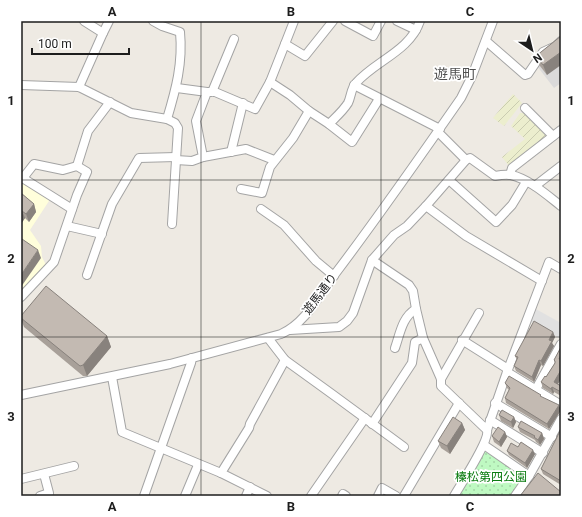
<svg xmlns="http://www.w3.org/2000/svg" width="582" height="517" font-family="Roboto,'Noto Sans JP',sans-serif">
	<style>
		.residential { fill: #dbdada }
		.education { fill: #fffedb }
		.farmland { fill: url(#farmland-furrows) }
		.park { fill: url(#park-dots) }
		.parking { fill: #e1e1e1 }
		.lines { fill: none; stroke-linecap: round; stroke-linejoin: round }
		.minor-casing { stroke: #a4a4a4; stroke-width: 10 }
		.minor { stroke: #fff; stroke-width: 8 }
		.wall { fill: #a8a099 }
		.shaded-wall { fill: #88827d }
		.building { fill: #c3bab2; stroke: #88827d }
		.grid { fill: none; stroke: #1d1d1d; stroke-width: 1; stroke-opacity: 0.55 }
		.labels { text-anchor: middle; stroke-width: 3.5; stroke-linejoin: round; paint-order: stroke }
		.street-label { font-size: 12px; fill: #1d1d1d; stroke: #fff }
		.park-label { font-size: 12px; fill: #0b7c11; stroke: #fff }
		.quarter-label { font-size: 14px; fill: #505050; stroke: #fff }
		.neatline { fill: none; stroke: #1d1d1d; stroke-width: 1.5 }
		.grid-label { font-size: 13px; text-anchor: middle; font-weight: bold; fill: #1d1d1d }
	</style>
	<defs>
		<pattern id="farmland-furrows" width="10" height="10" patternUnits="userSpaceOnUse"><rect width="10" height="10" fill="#eceece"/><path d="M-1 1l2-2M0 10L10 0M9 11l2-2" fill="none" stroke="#caccb0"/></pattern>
		<pattern id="park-dots" width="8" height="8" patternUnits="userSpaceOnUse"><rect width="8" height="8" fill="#bff9c2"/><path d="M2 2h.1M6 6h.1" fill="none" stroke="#a4d5a6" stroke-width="1.8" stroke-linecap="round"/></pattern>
	</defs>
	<rect width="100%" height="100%" fill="#eeeae3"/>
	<!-- residential -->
	<path class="residential" d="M561 46V83L554 88 537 66 545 55Z"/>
	<!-- education -->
	<path class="education" d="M21 180 48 198 49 201 30 230 41 246 42 257 47 267 21 294Z"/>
	<!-- farmland -->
	<g class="farmland">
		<path d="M513 94 522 103 504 126 493 118Z"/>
		<path d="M520 113H524L546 133 545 138 509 166 502 157 525 139 511 126Z"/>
	</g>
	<!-- park -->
	<path class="park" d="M486 450 522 475V479L510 496H457L484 451Z"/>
	<!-- parking -->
	<path class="parking" d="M534 308 561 323V339L529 321Z"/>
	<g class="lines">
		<!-- minor casing -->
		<g class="minor-casing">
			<g id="minor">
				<path d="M153 21 162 26 180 32C183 63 176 89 167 119"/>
				<path d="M294 21 285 44 305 56 333 21"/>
				<path d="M345 21 373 36 381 21"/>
				<path d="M397 21 416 30"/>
				<path d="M103 33 109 21"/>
				<path d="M486 41 525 75 528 74 543 52 556 46 561 41"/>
				<path d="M270 82 290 95 309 111 329 124 352 142 379 99"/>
				<path d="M21 85 79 87 131 113 167 119 175 123 178 128 172 224"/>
				<path d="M354 85 440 129"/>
				<path d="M79 87 103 33 84 21"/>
				<path d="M207 92H215L255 109 270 82 285 44"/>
				<path d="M212 92 234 39"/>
				<path d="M525 108 553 136"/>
				<path d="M329 124C336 117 343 111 348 103 351 97 351 88 356 83 375 61 410 51 420 21"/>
				<path d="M438 132 466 160"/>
				<path d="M231 152 243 103"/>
				<path d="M203 157 246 149 274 160"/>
				<path d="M176 160 192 161 203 157 196 121 207 92 177 88"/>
				<path d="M77 166 88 131 110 102"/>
				<path d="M510 175 512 168 561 130"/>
				<path d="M21 177 72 209"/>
				<path d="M449 180 496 222 512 205 526 182"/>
				<path d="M535 186 561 166"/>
				<path d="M241 189 262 193 270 167 293 138 309 111"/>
				<path d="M426 206 466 236 542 281"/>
				<path d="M261 209 284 225 316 261 334 276"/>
				<path d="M67 226 102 234"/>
				<path d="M372 260 409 285 413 291 416 309 423 338 441 379V386L487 430"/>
				<path d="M87 275 112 204 139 158 176 157"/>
				<path d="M21 297 54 262 77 195 87 172 77 166 63 170 34 164 23 178"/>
				<path d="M290 330 339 327 347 321 353 313 372 260 394 235 407 226 426 206 466 160 470 158 495 176C500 175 505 174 511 175 529 179 547 195 561 206"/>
				<path d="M268 338 285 360 332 394 404 447"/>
				<path d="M462 340 508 369"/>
				<path d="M395 348C400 334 402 317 416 309"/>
				<path d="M507 372 561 405"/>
				<path d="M112 377 122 432 221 473 267 496"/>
				<path d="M441 379 479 313"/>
				<path d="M536 389 561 344"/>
				<path d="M21 395 170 364 281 334C306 323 319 295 335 274 379 216 420 157 461 98L472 76 493 21"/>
				<path d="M495 403 552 437"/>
				<path d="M490 420 543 453"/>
				<path d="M372 424 412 363 415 342 423 338"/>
				<path d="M484 445 529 476"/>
				<path d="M221 473 249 428 250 424 285 360"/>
				<path d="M21 479 74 466"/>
				<path d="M40 496 49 493 44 474"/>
				<path d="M144 496 191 363 192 358"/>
				<path d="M185 496 198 465"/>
				<path d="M246 496 250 487"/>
				<path d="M311 496 365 418"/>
				<path d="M342 496 343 494 346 496"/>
				<path d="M378 496 382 488 396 496"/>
				<path d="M404 496 459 403"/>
				<path d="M454 496C461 484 490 440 487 430L507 372 549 262 561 269"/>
				<path d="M515 496 529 476 561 419"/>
			</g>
		</g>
		<!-- minor -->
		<use href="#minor" class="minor"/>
	</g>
	<!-- wall -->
	<g class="wall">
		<path d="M561 36 547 75 540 66 536 56Z"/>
		<path d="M21 193 34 204 36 212 29 222 25 218 21 224Z"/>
		<path d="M21 316 107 336 111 347 87 376H83L24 327 21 319Z"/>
		<path d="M553 332 555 337 552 343 554 346 543 366 541 365 534 382 516 371 514 366 517 360 515 356Z"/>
		<path d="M561 347V379L558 384 561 386V396L554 392 553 394 543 388 541 382 546 377 555 363 554 360Z"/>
		<path d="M505 383 541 397 561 410 549 429 506 403 505 398 509 390 507 388Z"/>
		<path d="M499 415 514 417 516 422 513 428 501 421Z"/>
		<path d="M462 423 465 430 450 454 441 448 438 441Z"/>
		<path d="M518 427 542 433 544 439 540 445 536 442 535 440 520 432Z"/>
		<path d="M561 429V485L543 474 541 469Z"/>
		<path d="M505 432 507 437 501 447 494 442 492 436Z"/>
		<path d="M518 447 535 454 527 468 509 455 507 451Z"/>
	</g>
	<!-- shaded-wall -->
	<g class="shaded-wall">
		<path d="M561 52V65L547 75 543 65Z"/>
		<path d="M34 204 36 212 29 222 26 214Z"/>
		<path d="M22 211 25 218 21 224V212Z"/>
		<path d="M38 250 41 258 21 287V275Z"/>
		<path d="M553 332 555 337 552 343 554 346 543 366 541 361 549 340Z"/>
		<path d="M107 336 111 347 87 376 83 365Z"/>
		<path d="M539 360 541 365 534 382 532 377Z"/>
		<path d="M561 370V379L556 387 554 382Z"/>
		<path d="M552 387 554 392 553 394 551 389Z"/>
		<path d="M559 405 561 410 549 429 547 424Z"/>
		<path d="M514 417 516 422 513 428 511 422Z"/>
		<path d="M462 423 465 430 450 454 447 446Z"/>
		<path d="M505 432 507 437 501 447 499 442Z"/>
		<path d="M542 433 544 439 540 445 538 440Z"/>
		<path d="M533 450 535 454 527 468 525 463Z"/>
	</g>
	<!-- building -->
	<g class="building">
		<path d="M561 36V52L543 65 536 56Z"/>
		<path d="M21 193 34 204 26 214 22 211 21 212Z"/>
		<path d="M22 239 38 250 21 275V240Z"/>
		<path d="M46 286 107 336 83 365 80 366 21 318V316Z"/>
		<path d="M534 321 553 332 549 340 552 341 541 361 539 360 532 377 514 366 518 357 515 356Z"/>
		<path d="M561 347V355L559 359 561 360V370L554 382 561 386V392L552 387 551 389 541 382 545 376 546 377 555 363V361L554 360Z"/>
		<path d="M509 376 541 395 540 396 559 405 547 424 505 398 510 388 505 383Z"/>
		<path d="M502 410 514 417 511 422 499 415Z"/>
		<path d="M453 417 462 423 447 446 438 441Z"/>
		<path d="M521 421 542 433 538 440 534 437 535 436 518 427Z"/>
		<path d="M498 427 505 432 499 442 492 436Z"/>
		<path d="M561 429V481L541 469Z"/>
		<path d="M521 442 533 450 525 463 507 451 511 443 518 447Z"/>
		<path d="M538 473 561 492V496H520Z"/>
	</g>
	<!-- grid -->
	<path class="grid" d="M201 21V496M381 21V496M21 180H561M21 337H561"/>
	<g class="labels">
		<!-- street labels -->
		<g class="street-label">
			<text transform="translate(320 294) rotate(-53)" y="4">遊馬通り</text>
		</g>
		<!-- park labels -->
		<g class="park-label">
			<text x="491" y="481">榛松第四公園</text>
		</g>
		<!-- quarter labels -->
		<g class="quarter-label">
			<text x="455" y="79">遊馬町</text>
		</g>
	</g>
	<!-- border -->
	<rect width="582" height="517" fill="none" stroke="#ffffff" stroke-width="44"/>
	<!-- north arrow -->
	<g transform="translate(532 50) rotate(145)" stroke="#ffffff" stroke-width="3" paint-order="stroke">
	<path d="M0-3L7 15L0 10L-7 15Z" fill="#1d1d1d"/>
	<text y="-6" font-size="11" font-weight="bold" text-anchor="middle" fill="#1d1d1d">N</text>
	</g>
	<!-- scale -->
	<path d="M32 48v6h97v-6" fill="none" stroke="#1d1d1d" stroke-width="2"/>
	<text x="38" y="48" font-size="12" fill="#1d1d1d" stroke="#ffffff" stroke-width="3" paint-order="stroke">100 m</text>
	<rect x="22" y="22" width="538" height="473" class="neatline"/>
	<g class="grid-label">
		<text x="112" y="16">A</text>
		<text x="291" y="16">B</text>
		<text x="470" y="16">C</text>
		<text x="11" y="105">1</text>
		<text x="571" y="105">1</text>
		<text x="11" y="263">2</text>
		<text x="571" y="263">2</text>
		<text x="11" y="421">3</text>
		<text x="571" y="421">3</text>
		<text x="112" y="511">A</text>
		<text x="291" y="511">B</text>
		<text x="470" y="511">C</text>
	</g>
</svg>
